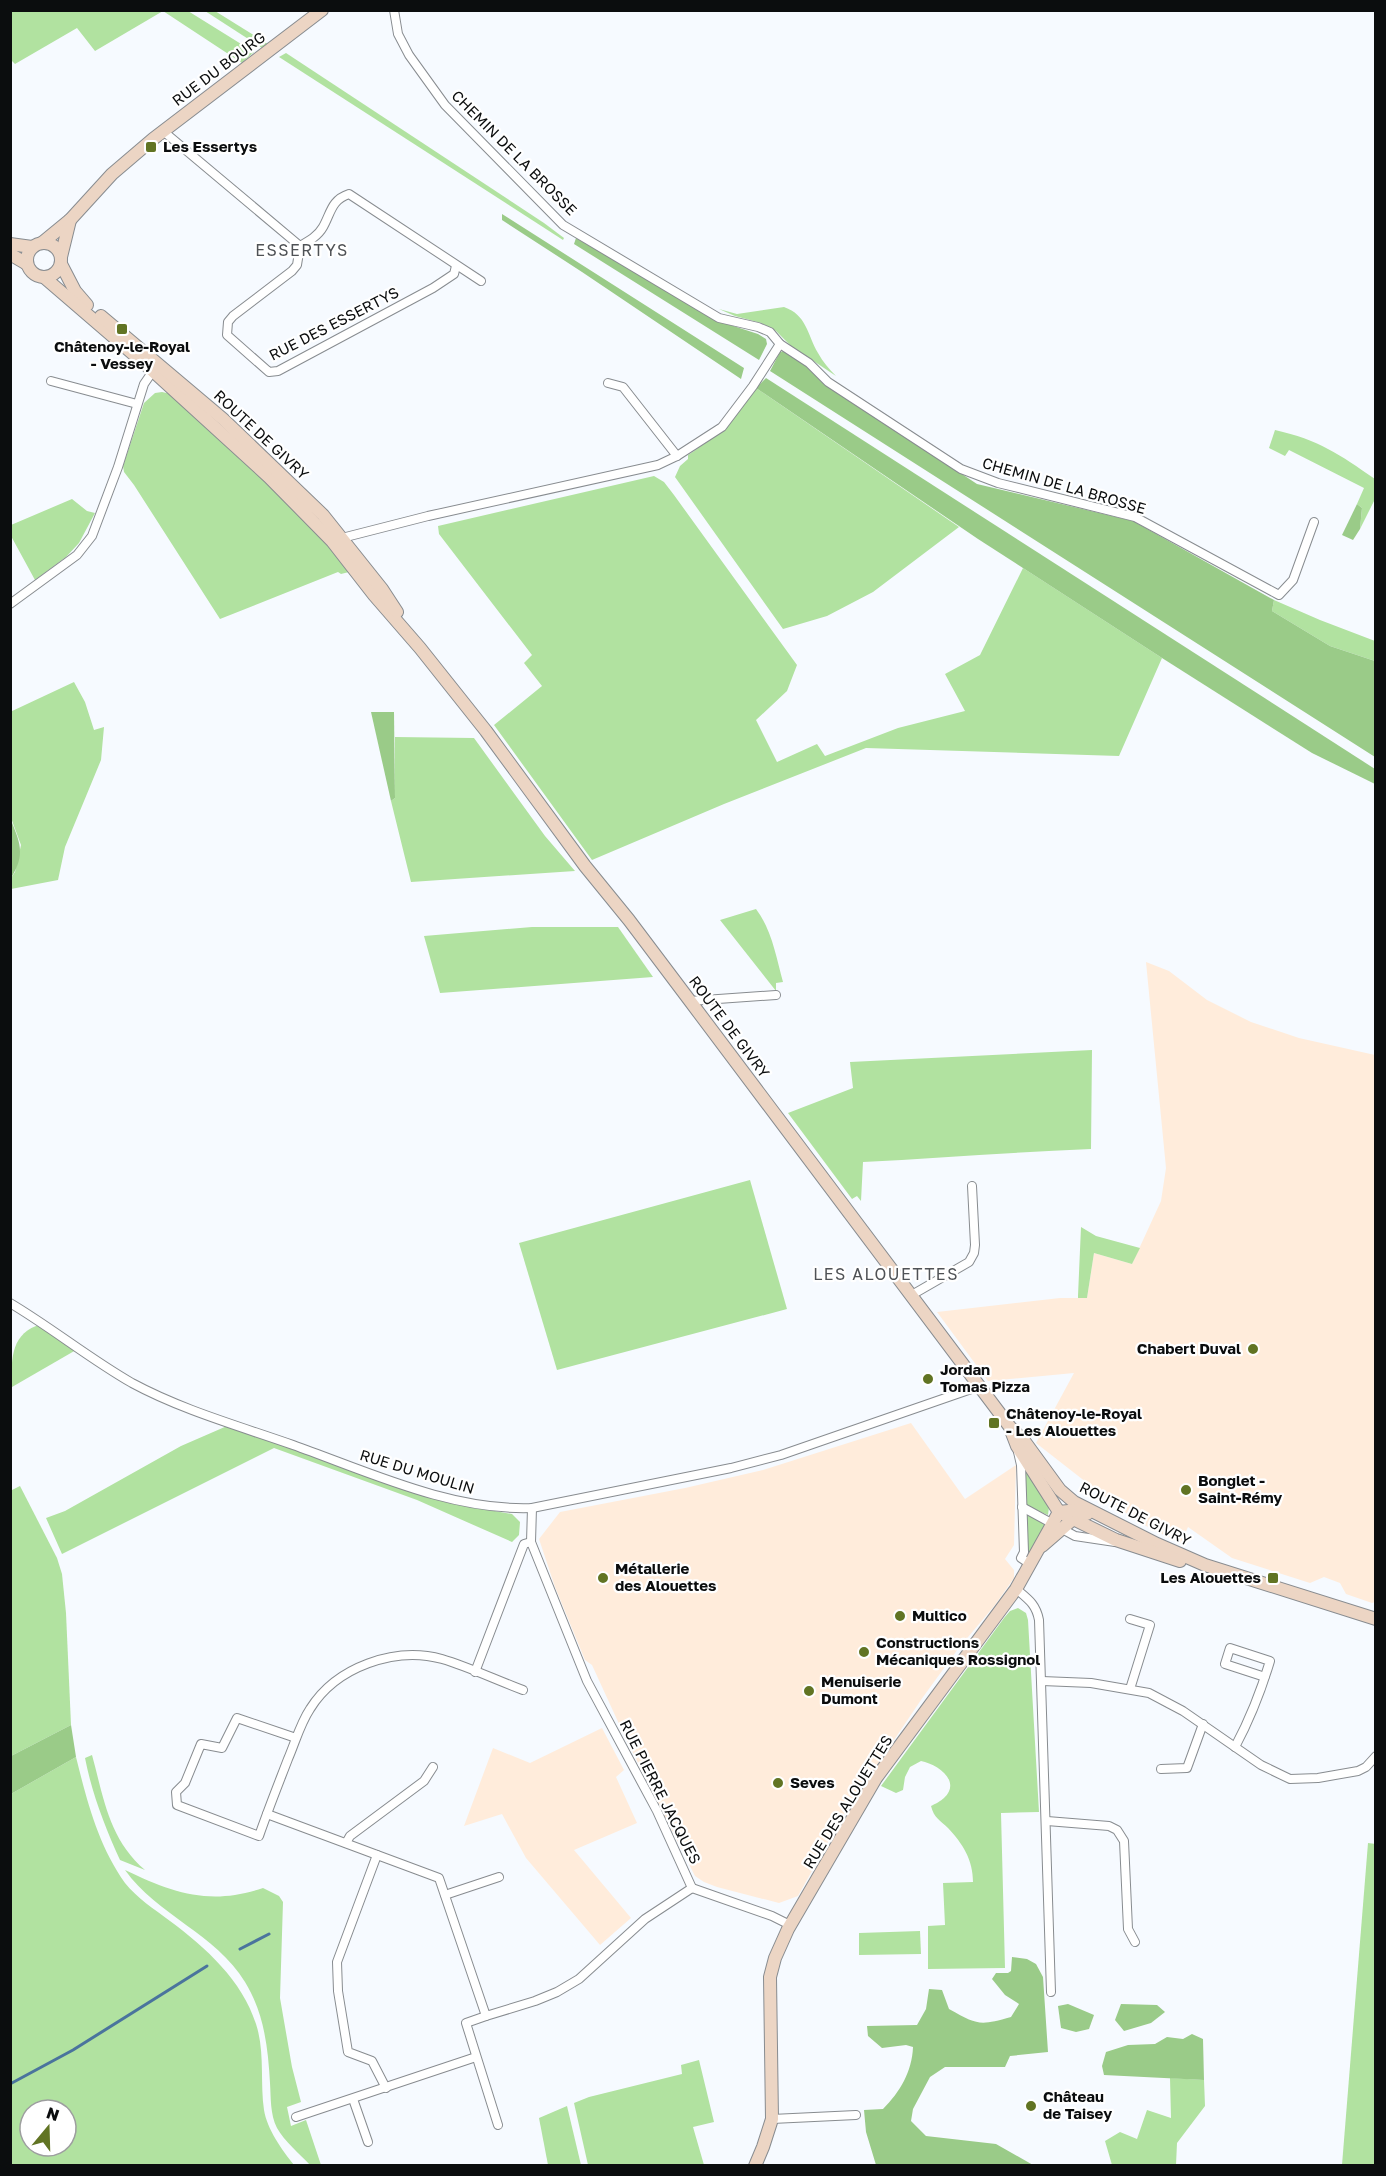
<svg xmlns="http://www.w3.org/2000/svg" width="1386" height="2176" font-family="'Golos Text',sans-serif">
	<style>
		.industrial { fill: #ffecdb }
		.green { fill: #b1e2a0; fill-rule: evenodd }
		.forest { fill: #9acb88 }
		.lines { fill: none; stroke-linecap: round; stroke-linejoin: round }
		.stream { stroke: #4a749d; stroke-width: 3 }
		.street-casing { stroke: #888c90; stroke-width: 10 }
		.secondary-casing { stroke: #888c90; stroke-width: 14 }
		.street { stroke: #fff; stroke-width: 8 }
		.secondary { stroke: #ecd5c4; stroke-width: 12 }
		.poi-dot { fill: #617423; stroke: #fff; stroke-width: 2 }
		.labels { text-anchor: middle; stroke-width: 4.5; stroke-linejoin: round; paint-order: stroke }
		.street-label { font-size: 15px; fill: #0b0d0e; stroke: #fff }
		.poi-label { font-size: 15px; font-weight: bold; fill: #0b0d0e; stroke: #fff; text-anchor: start }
		.neighbourhood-label { font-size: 16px; letter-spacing: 1.5px; fill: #4f5256; stroke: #fff }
	</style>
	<rect width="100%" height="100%" fill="#f6faff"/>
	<!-- industrial -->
	<g class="industrial">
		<path d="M1146 962 1169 971 1207 1000 1251 1022 1299 1038 1375 1055V1602L1372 1603 1346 1594 1340 1583 1324 1577 1310 1583 1232 1558 1188 1527 1181 1543 1151 1529 1123 1511 1036 1443 1074 1373 988 1381 937 1312 1060 1298H1087L1094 1253 1132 1264 1161 1201 1166 1168Z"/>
		<path d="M911 1423 965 1499 1016 1465 1014 1545 1005 1559 1014 1570V1578L995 1605 958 1649 923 1697 842 1817 798 1896 779 1903 717 1887 704 1882 695 1876 625 1737 592 1665 585 1660 555 1587 539 1539 560 1512 685 1488 763 1470Z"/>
		<path d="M602 1728 624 1770 616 1777 637 1823 574 1850 631 1918 600 1945 526 1858 502 1814 464 1826 493 1748 530 1763Z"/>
	</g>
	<!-- green -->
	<g class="green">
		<path d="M10 11H188L254 52 242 63 163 11 95 51 77 28 15 64 11 60Z"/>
		<path d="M205 11H215L268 44 262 48Z"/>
		<path d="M286 53 544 223 564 238 563 240 279 57Z"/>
		<path d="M784 307C807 315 807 334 818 353 823 362 829 369 836 376L791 346 776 331 761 323 735 316 719 309 737 314Z"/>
		<path d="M756 388 959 527 873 592 827 616 783 629 675 477 680 466 688 459V455C718 436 735 417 756 388Z"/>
		<path d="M162 392 171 394 309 521 349 572 341 574 338 572 220 619 134 485 124 472 123 466 144 403 155 393Z"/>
		<path d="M1275 430C1319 440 1339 454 1375 479V499L1360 529 1362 508 1357 504 1364 488 1289 450 1285 456 1269 448Z"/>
		<path d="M654 476 664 482 674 495 797 665 787 691 756 720 777 762 817 744 825 756 898 728 965 711 945 674 980 655 1023 568 1162 658 1119 756 866 748 724 804 592 860 494 725 542 686 524 663 532 655 439 534 438 526Z"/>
		<path d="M72 499 87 511 95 513 79 543 66 557 35 580 11 536V525Z"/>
		<path d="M1274 600 1320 620 1375 641V661L1330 646 1272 611Z"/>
		<path d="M74 682 85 702 94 730 104 727 101 760 65 847 58 880 11 889V878L15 872 21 845 11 818 10 712Z"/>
		<path d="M395 737 474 738 545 836 575 871 411 882 391 801 395 798Z"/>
		<path d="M756 909C772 930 776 957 783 982L776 983V991L720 920Z"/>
		<path d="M532 927H618L653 977 440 993 424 936Z"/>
		<path d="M1092 1050 1091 1149C1015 1152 939 1158 863 1162L861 1201 857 1196 852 1199 788 1113 853 1088 850 1062Z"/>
		<path d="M750 1180 787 1309 557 1370 519 1243Z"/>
		<path d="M1081 1227 1096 1236 1140 1248 1132 1264 1094 1253 1087 1298H1078V1296Z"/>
		<path d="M36 1326H41L76 1350 12 1387C11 1363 10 1336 36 1326Z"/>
		<path d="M227 1426 478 1508 512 1514 520 1522 519 1535 512 1542 417 1500 274 1448 62 1554 46 1518 65 1511 181 1446Z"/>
		<path d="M1023 1461 1049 1507 1048 1515 1024 1505Z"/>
		<path d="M20 1486 57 1558 62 1574 66 1613 71 1725 11 1756 10 1491Z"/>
		<path d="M1024 1511 1046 1522 1031 1551 1025 1555Z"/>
		<path d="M1018 1608 1026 1613 1028 1620 1039 1812 1001 1813 1005 1968 928 1969V1926L945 1925 943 1883 973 1882C973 1860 963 1844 948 1828 940 1820 934 1818 931 1806 935 1804 941 1801 944 1798 962 1781 937 1764 921 1761L910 1767 905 1777 903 1790 896 1793 881 1786 1004 1618 1010 1611Z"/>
		<path d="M92 1755C104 1799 109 1839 145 1870L120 1860C105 1827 92 1794 85 1758Z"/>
		<path d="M76 1757C87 1801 98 1845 125 1883 137 1898 154 1909 170 1921 206 1948 242 1980 256 2024 265 2051 260 2082 264 2110 267 2129 282 2150 294 2165H11V1794ZM30 2110H66V2146H30Z"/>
		<path d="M1368 1843 1376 1844 1375 2165H1342Z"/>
		<path d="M125 1870C173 1893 210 1906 263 1888L279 1896 283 1902 280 1998 292 2067 301 2102 287 2107 291 2126 306 2120 321 2165H310C300 2154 284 2141 277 2128 270 2114 271 2098 270 2083 268 2047 264 2013 245 1982 216 1934 157 1915 125 1870Z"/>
		<path d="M920 1931 921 1954 859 1955V1933Z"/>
		<path d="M699 2060 714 2122 693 2127 704 2165H588L574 2103 589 2097 682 2074 681 2065Z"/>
		<path d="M1170 2078 1204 2080 1205 2106 1177 2143 1176 2165H1112L1105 2141 1120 2132 1137 2139 1147 2110 1171 2118Z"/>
		<path d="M567 2106 581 2165H548L539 2118Z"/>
	</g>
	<!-- forest -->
	<g class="forest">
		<path d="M502 214 744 368 741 379 582 272 502 220Z"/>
		<path d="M576 238 718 321 758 334 766 339 767 344 759 360 574 244Z"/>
		<path d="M784 351 807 365 824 383 977 484 1133 521 1274 600 1272 611 1330 646 1375 661V757L770 371 780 352Z"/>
		<path d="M766 378 1375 769V784L1312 753 1162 658 978 539 756 388Z"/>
		<path d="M1357 504 1362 508 1360 529 1353 540 1342 535Z"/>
		<path d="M371 712H394L395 798 391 801Z"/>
		<path d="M10 818C20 842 26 854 11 878Z"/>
		<path d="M71 1725 76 1757 11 1794V1756Z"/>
		<path d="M1012 1957 1027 1959 1036 1964 1043 1977 1048 2052 1010 2056 1005 2067H945L930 2077 913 2109 911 2121 926 2136 996 2144 1033 2165H876L866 2132 864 2110 883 2109C900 2092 912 2072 913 2047L906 2045 882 2048 868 2036 867 2026 917 2025 926 2009 929 1989 942 1990 949 2009C978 2025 979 2026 1011 2017L1019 2004 1005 1995 992 1979 996 1973H1008L1011 1971Z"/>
		<path d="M1068 2004 1094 2015 1089 2029 1076 2032 1061 2028 1058 2006Z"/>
		<path d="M1121 2004 1157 2005 1165 2012 1151 2023 1124 2031 1115 2020Z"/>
		<path d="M1192 2034 1203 2039 1204 2080 1104 2075 1102 2066 1106 2052 1128 2045 1155 2044 1167 2037 1183 2039Z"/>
	</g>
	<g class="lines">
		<!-- stream -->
		<g class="stream">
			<path d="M240 1949 269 1934"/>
			<path d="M10 2084 73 2050 207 1966"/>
		</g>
		<!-- street casing -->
		<g class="street-casing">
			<g id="street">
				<path d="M163 131 300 246"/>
				<path d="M300 246 297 265 292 271 233 316 228 322 227 335 269 372 278 371 433 288 454 274 456 266"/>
				<path d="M300 246C309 241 318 236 323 227 331 213 331 200 349 194L481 281"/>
				<path d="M780 344 809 363 828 382 961 469 998 483 1135 517 1279 595 1293 580 1314 522"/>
				<path d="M51 381 137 404"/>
				<path d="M608 383 623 387 677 456"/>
				<path d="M338 539 428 516 658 465 677 456 722 427 753 386 780 344 770 332 758 327 719 318 563 225 445 105 409 55 398 34 394 10"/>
				<path d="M10 604 77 555 92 536 118 467 144 384 155 368"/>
				<path d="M690 1001 776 995"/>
				<path d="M910 1296 969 1262 974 1253 975 1245 972 1186"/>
				<path d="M10 1303C52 1328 90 1359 132 1383 182 1410 239 1426 293 1445 369 1472 451 1511 532 1508L731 1468 781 1455 980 1386"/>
				<path d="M1018 1452 1021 1465 1024 1552 1021 1558 1030 1564"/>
				<path d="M1022 1507 1075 1536 1115 1542"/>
				<path d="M532 1508 531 1542 587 1681 657 1811 692 1888"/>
				<path d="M1016 1589C1028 1599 1036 1604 1039 1620L1051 1992"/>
				<path d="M1130 1619 1150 1625 1130 1689"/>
				<path d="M475 1672 524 1544 531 1542"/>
				<path d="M1042 1681 1091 1683 1149 1693 1183 1711 1261 1765 1290 1779 1318 1778 1358 1771 1366 1767 1376 1756"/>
				<path d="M296 1738 237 1718 222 1748 201 1744 185 1783 176 1792 177 1805 259 1836C268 1810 278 1785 288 1759 295 1743 300 1724 310 1709 336 1667 395 1646 442 1659 469 1667 496 1680 523 1690"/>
				<path d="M1235 1747C1250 1719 1261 1691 1270 1661L1230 1648 1225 1664 1265 1677"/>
				<path d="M1161 1769 1187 1768 1203 1724"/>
				<path d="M267 1814 439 1878 486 2016 535 2001 557 1992 579 1979 645 1919 692 1888"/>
				<path d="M1047 1821 1109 1826 1117 1830 1124 1841 1128 1929 1135 1942"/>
				<path d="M346 1843 350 1836 424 1781 433 1767"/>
				<path d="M377 1855 337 1962 338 1991 348 2052 372 2061 386 2088"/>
				<path d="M692 1888 772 1916 790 1925"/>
				<path d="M445 1895 499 1877"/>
				<path d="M486 2016 466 2023 498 2125"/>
				<path d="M353 2099 368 2142"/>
				<path d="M296 2117 476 2057"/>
				<path d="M772 2119 856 2115"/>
			</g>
		</g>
		<!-- secondary casing -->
		<g class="secondary-casing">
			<g id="secondary">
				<circle cx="44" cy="260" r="17"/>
				<path d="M42 243 70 220 112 174 153 139 322 10"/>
				<path d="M10 244 32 247"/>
				<path d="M10 254 27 264"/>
				<path d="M61 257 70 220"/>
				<path d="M61 264 75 291 87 305"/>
				<path d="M45 278 153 371 269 477 332 541 374 595 420 648 486 731 585 866 629 920 690 1001 1010 1427 1025 1442 1060 1490 1074 1502 1157 1544 1205 1565 1376 1619"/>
				<path d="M101 316 223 419 323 515 382 589 397 612"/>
				<path d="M1012 1433 1017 1446 1059 1512 1116 1540 1180 1561"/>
				<path d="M1042 1546 1072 1520 1073 1514"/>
				<path d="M755 2166 763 2147 772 2119 770 1977 775 1958 788 1929 876 1778 1016 1589 1059 1512 1078 1510 1087 1514"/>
			</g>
		</g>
		<!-- street -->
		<use href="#street" class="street"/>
		<!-- secondary -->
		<use href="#secondary" class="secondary"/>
	</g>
	<!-- markers -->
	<g class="poi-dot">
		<rect x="145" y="141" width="12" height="12" rx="3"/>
		<rect x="116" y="323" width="12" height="12" rx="3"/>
		<circle cx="1253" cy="1349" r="6"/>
		<circle cx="928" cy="1379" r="6"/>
		<rect x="988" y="1417" width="12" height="12" rx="3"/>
		<circle cx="1186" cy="1490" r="6"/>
		<circle cx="603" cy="1578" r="6"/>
		<rect x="1267" y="1572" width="12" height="12" rx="3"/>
		<circle cx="900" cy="1616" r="6"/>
		<circle cx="864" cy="1652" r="6"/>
		<circle cx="809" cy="1691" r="6"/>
		<circle cx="778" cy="1783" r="6"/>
		<circle cx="1031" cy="2106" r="6"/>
	</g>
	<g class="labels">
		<!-- street labels -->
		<g class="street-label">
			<text transform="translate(219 69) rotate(-37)" y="5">RUE DU BOURG</text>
			<text transform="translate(514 153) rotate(45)" y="5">CHEMIN DE LA BROSSE</text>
			<text transform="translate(334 324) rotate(-27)" y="5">RUE DES ESSERTYS</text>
			<text transform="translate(261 435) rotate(43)" y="5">ROUTE DE GIVRY</text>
			<text transform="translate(1064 486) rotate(16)" y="5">CHEMIN DE LA BROSSE</text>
			<text transform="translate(729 1027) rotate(53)" y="5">ROUTE DE GIVRY</text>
			<text transform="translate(417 1472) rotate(17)" y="5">RUE DU MOULIN</text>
			<text transform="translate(1135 1514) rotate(27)" y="5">ROUTE DE GIVRY</text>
			<text transform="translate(660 1792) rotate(63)" y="5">RUE PIERRE JACQUES</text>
			<text transform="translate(848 1802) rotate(-58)" y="5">RUE DES ALOUETTES</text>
		</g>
		<!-- poi labels -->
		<g class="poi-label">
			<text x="163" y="152">Les Essertys</text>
			<text x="122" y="352" text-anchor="middle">Châtenoy-le-Royal<tspan x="122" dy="17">- Vessey</tspan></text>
			<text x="1241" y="1354" text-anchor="end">Chabert Duval</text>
			<text x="940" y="1375">Jordan<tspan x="940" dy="17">Tomas Pizza</tspan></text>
			<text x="1006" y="1419">Châtenoy-le-Royal<tspan x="1006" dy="17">- Les Alouettes</tspan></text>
			<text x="1198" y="1486">Bonglet -<tspan x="1198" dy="17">Saint-Rémy</tspan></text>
			<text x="615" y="1574">Métallerie<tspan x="615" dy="17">des Alouettes</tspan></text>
			<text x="1261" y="1583" text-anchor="end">Les Alouettes</text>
			<text x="912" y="1621">Multico</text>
			<text x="876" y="1648">Constructions<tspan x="876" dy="17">Mécaniques Rossignol</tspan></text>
			<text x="821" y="1687">Menuiserie<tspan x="821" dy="17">Dumont</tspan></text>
			<text x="790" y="1788">Seves</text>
			<text x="1043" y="2102">Château<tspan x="1043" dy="17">de Taisey</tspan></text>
		</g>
		<!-- neighbourhood labels -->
		<g class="neighbourhood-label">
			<text x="302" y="256">ESSERTYS</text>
			<text x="886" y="1280">LES ALOUETTES</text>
		</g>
	</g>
	<!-- border -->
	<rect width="1386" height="2176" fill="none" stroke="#0b0d0e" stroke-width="24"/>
	<!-- north arrow -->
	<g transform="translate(48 2128) rotate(19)"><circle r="28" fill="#ffffff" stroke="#9d9e9f" stroke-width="1.5"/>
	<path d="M0-4.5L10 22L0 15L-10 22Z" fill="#617423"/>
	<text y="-9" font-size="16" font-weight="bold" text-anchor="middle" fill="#0b0d0e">N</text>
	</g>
</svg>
